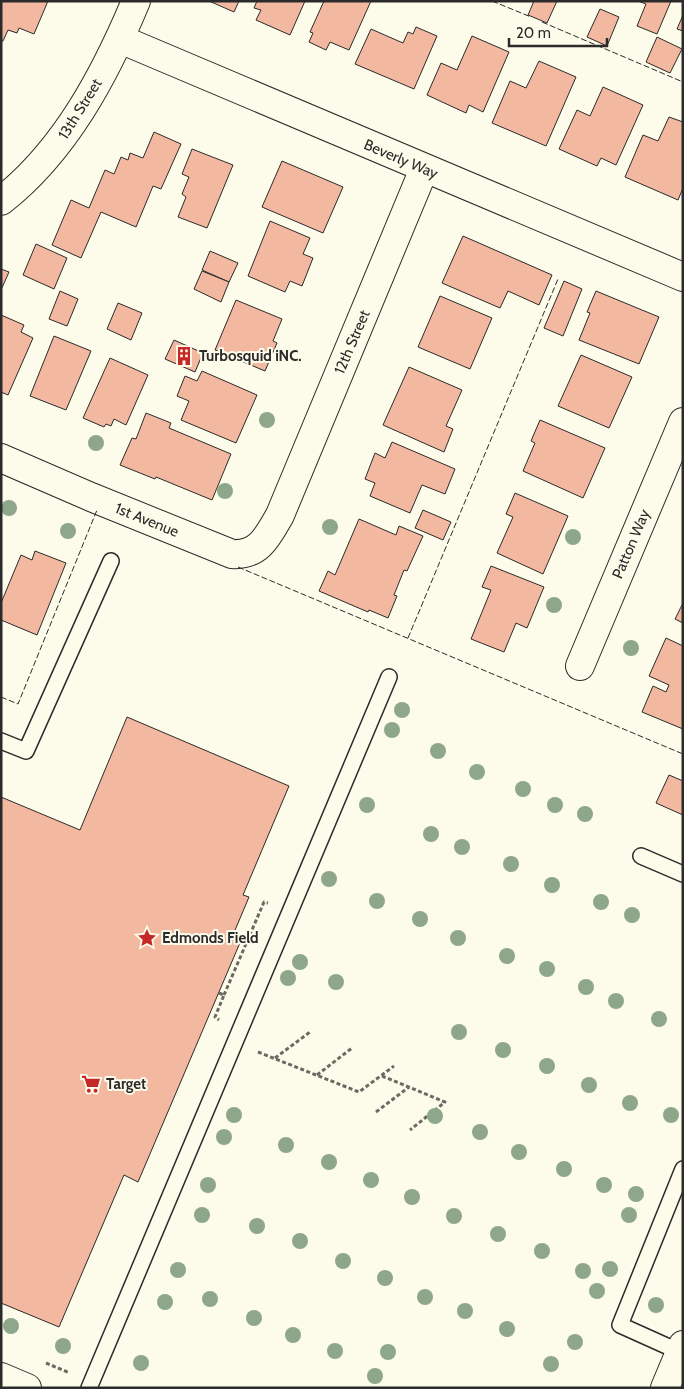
<svg xmlns="http://www.w3.org/2000/svg" width="684" height="1389" font-family="Cabin,sans-serif">
	<style>
		.building { fill: #f2b8a0; stroke: #2b2b2b }
		.lines { fill: none; stroke-linecap: round; stroke-linejoin: round }
		.service-casing { stroke: #2b2b2b; stroke-width: 18 }
		.minor-casing { stroke: #2b2b2b; stroke-width: 30 }
		.secondary-casing { stroke: #2b2b2b; stroke-width: 30 }
		.path { stroke: #6a6964; stroke-width: 3; stroke-dasharray: 4 2.5; stroke-linecap: butt }
		.service { stroke: #fdfbea; stroke-width: 15 }
		.minor { stroke: #fdfbea; stroke-width: 28 }
		.secondary { stroke: #fdfbea; stroke-width: 28 }
		.fence { stroke: #2b2b2b; stroke-width: 1; stroke-dasharray: 6 2.5; stroke-linecap: butt }
		.tree { fill: #8ea78a }
		.labels { text-anchor: middle; stroke-width: 4; stroke-linejoin: round; paint-order: stroke }
		.street-label { font-size: 15px; fill: #2b2b2b; stroke: #fdfbea }
		.poi-label { font-size: 15px; font-weight: bold; fill: #2b2b2b; stroke: #fdfbea; text-anchor: start }
	</style>
	<rect width="100%" height="100%" fill="#fdfbea"/>
	<!-- building -->
	<g class="building">
		<path d="M1 1H48L34 34 19 28 17 33 8 30 3 41H1Z"/>
		<path d="M209 1H239L234 12Z"/>
		<path d="M257 1H305L290 35 256 20 261 10 254 8Z"/>
		<path d="M324 1H371L349 50 330 42 326 50 309 42 313 33 310 32Z"/>
		<path d="M534 1H557L547 23 528 15Z"/>
		<path d="M638 1H671L657 34 637 26 646 4Z"/>
		<path d="M600 9 619 17 607 46 587 37Z"/>
		<path d="M683 15V31L677 29Z"/>
		<path d="M416 27 437 36 414 89 355 64 371 29 403 43 408 32 413 34Z"/>
		<path d="M472 36 509 52 483 112 469 105 466 113 427 95 441 63 457 70Z"/>
		<path d="M657 37 682 49 670 73 646 62Z"/>
		<path d="M539 61 576 77 546 146 492 123 510 81 526 88Z"/>
		<path d="M603 87 643 105 616 165 601 158 597 166 559 149 577 110 590 116Z"/>
		<path d="M669 117 683 122V188L678 200 625 177 643 135 658 141Z"/>
		<path d="M154 132 181 144 161 189 153 186 136 227 101 212 81 258 52 245 71 200 89 208 105 170 114 174 121 157 128 160 130 153 143 158Z"/>
		<path d="M192 149 233 165 207 228 178 217 186 197 182 194 189 177 182 174Z"/>
		<path d="M282 161 343 187 323 233 262 207Z"/>
		<path d="M270 221 310 238 303 254 313 258 302 286 290 281 285 292 248 276Z"/>
		<path d="M463 236 552 275 539 305 508 291 500 308 442 283Z"/>
		<path d="M36 244 67 258 54 289 23 275Z"/>
		<path d="M210 251 238 263 229 282 202 270Z"/>
		<path d="M1 269 9 272 1 290Z"/>
		<path d="M202 271 229 282 221 302 194 289Z"/>
		<path d="M564 281 582 289 563 336 544 328Z"/>
		<path d="M60 291 78 299 67 326 49 319Z"/>
		<path d="M596 291 659 317 639 364 579 340 590 313 587 312Z"/>
		<path d="M440 296 492 318 470 369 418 347Z"/>
		<path d="M236 300 282 319 273 341 277 343 265 371 215 350Z"/>
		<path d="M118 303 142 313 131 340 107 329Z"/>
		<path d="M1 315 24 325 21 332 33 338 8 395 1 392Z"/>
		<path d="M54 336 91 351 66 410 30 396Z"/>
		<path d="M174 340 203 353 195 372 165 359Z"/>
		<path d="M581 355 632 377 609 428 558 406Z"/>
		<path d="M110 358 148 375 126 425 114 419 111 426 106 424 104 427 83 418Z"/>
		<path d="M409 367 462 390 446 426 453 429 444 452 383 425Z"/>
		<path d="M202 371 257 395 236 443 181 420 189 401 177 396 185 376 197 381Z"/>
		<path d="M146 413 171 423 169 428 231 454 212 500 156 477 155 479 120 465 132 438 136 439Z"/>
		<path d="M540 420 605 448 583 498 523 471 535 443 531 441Z"/>
		<path d="M392 442 455 469 445 494 422 485 410 513 370 496 375 483 365 479 375 453 385 458Z"/>
		<path d="M515 493 568 516 543 574 497 553 513 517 506 514Z"/>
		<path d="M423 510 451 522 443 540 415 528Z"/>
		<path d="M359 519 396 535 399 526 423 536 407 571 404 570 394 595 397 596 388 618 369 610 368 612 319 591 328 571 335 575Z"/>
		<path d="M35 551 66 563 37 635 1 620V603L21 555 32 560Z"/>
		<path d="M491 566 544 587 527 628 516 623 504 652 471 639 491 590 482 587Z"/>
		<path d="M683 603V623L675 619Z"/>
		<path d="M666 638 683 646V729L642 712 653 686 666 692 669 685 649 676Z"/>
		<path d="M127 717 289 786 243 895 249 897 233 935 242 938 138 1182 124 1175 59 1327 1 1303V797L80 830Z"/>
		<path d="M669 775 683 781V815L656 803Z"/>
	</g>
	<g class="lines">
		<!-- service casing -->
		<g class="service-casing">
			<g id="service">
				<path d="M1 741 26 751 111 561"/>
				<path d="M641 856 683 874"/>
				<path d="M680 1352 620 1325 683 1169"/>
				<path d="M89 1388 389 677"/>
			</g>
		</g>
		<!-- minor casing -->
		<g class="minor-casing">
			<g id="minor">
				<path d="M120 39 683 277"/>
				<path d="M1 201C65 151 105 75 136 1"/>
				<path d="M1 458 91 497 232 554C259 556 268 536 280 515L424 169"/>
				<path d="M580 666 683 422"/>
			</g>
		</g>
		<!-- secondary casing -->
		<g class="secondary-casing">
			<g id="secondary">
				<path d="M1 1377 27 1388"/>
				<path d="M665 1388 683 1345"/>
			</g>
		</g>
		<!-- path -->
		<g class="path">
			<path d="M219 993 224 995 215 1017 219 1020"/>
			<path d="M224 995 264 902 268 903"/>
			<path d="M258 1052 359 1092 394 1066"/>
			<path d="M275 1058 310 1032"/>
			<path d="M317 1075 352 1048"/>
			<path d="M382 1076 445 1102 410 1130"/>
			<path d="M376 1112 409 1087"/>
			<path d="M46 1363 70 1373"/>
		</g>
		<!-- service -->
		<use href="#service" class="service"/>
		<!-- minor -->
		<use href="#minor" class="minor"/>
		<!-- secondary -->
		<use href="#secondary" class="secondary"/>
		<!-- fence -->
		<g class="fence">
			<path d="M492 1 531 17"/>
			<path d="M542 22 683 82"/>
			<path d="M238 567 683 754"/>
			<path d="M408 638 558 279"/>
			<path d="M1 697 18 704 97 510"/>
		</g>
	</g>
	<!-- trees -->
	<g class="tree">
		<circle cx="267" cy="420" r="8"/>
		<circle cx="96" cy="443" r="8"/>
		<circle cx="225" cy="491" r="8"/>
		<circle cx="9" cy="508" r="8"/>
		<circle cx="330" cy="527" r="8"/>
		<circle cx="68" cy="531" r="8"/>
		<circle cx="573" cy="537" r="8"/>
		<circle cx="554" cy="605" r="8"/>
		<circle cx="631" cy="648" r="8"/>
		<circle cx="402" cy="710" r="8"/>
		<circle cx="392" cy="730" r="8"/>
		<circle cx="438" cy="751" r="8"/>
		<circle cx="477" cy="772" r="8"/>
		<circle cx="523" cy="789" r="8"/>
		<circle cx="367" cy="805" r="8"/>
		<circle cx="555" cy="805" r="8"/>
		<circle cx="585" cy="814" r="8"/>
		<circle cx="431" cy="834" r="8"/>
		<circle cx="462" cy="847" r="8"/>
		<circle cx="511" cy="864" r="8"/>
		<circle cx="329" cy="879" r="8"/>
		<circle cx="552" cy="885" r="8"/>
		<circle cx="377" cy="901" r="8"/>
		<circle cx="601" cy="902" r="8"/>
		<circle cx="632" cy="915" r="8"/>
		<circle cx="420" cy="919" r="8"/>
		<circle cx="458" cy="938" r="8"/>
		<circle cx="507" cy="956" r="8"/>
		<circle cx="300" cy="962" r="8"/>
		<circle cx="547" cy="969" r="8"/>
		<circle cx="288" cy="978" r="8"/>
		<circle cx="336" cy="982" r="8"/>
		<circle cx="586" cy="987" r="8"/>
		<circle cx="616" cy="1001" r="8"/>
		<circle cx="659" cy="1019" r="8"/>
		<circle cx="459" cy="1032" r="8"/>
		<circle cx="503" cy="1050" r="8"/>
		<circle cx="547" cy="1066" r="8"/>
		<circle cx="589" cy="1085" r="8"/>
		<circle cx="630" cy="1103" r="8"/>
		<circle cx="234" cy="1115" r="8"/>
		<circle cx="671" cy="1115" r="8"/>
		<circle cx="435" cy="1116" r="8"/>
		<circle cx="480" cy="1132" r="8"/>
		<circle cx="224" cy="1137" r="8"/>
		<circle cx="286" cy="1145" r="8"/>
		<circle cx="519" cy="1152" r="8"/>
		<circle cx="329" cy="1162" r="8"/>
		<circle cx="564" cy="1169" r="8"/>
		<circle cx="371" cy="1180" r="8"/>
		<circle cx="208" cy="1185" r="8"/>
		<circle cx="604" cy="1185" r="8"/>
		<circle cx="636" cy="1194" r="8"/>
		<circle cx="412" cy="1197" r="8"/>
		<circle cx="202" cy="1215" r="8"/>
		<circle cx="629" cy="1215" r="8"/>
		<circle cx="454" cy="1216" r="8"/>
		<circle cx="257" cy="1226" r="8"/>
		<circle cx="498" cy="1234" r="8"/>
		<circle cx="300" cy="1241" r="8"/>
		<circle cx="542" cy="1251" r="8"/>
		<circle cx="343" cy="1261" r="8"/>
		<circle cx="610" cy="1269" r="8"/>
		<circle cx="178" cy="1270" r="8"/>
		<circle cx="583" cy="1271" r="8"/>
		<circle cx="385" cy="1278" r="8"/>
		<circle cx="597" cy="1291" r="8"/>
		<circle cx="425" cy="1297" r="8"/>
		<circle cx="210" cy="1299" r="8"/>
		<circle cx="165" cy="1302" r="8"/>
		<circle cx="656" cy="1305" r="8"/>
		<circle cx="465" cy="1311" r="8"/>
		<circle cx="254" cy="1318" r="8"/>
		<circle cx="11" cy="1326" r="8"/>
		<circle cx="507" cy="1329" r="8"/>
		<circle cx="293" cy="1335" r="8"/>
		<circle cx="575" cy="1342" r="8"/>
		<circle cx="63" cy="1346" r="8"/>
		<circle cx="335" cy="1351" r="8"/>
		<circle cx="388" cy="1352" r="8"/>
		<circle cx="141" cy="1363" r="8"/>
		<circle cx="551" cy="1364" r="8"/>
		<circle cx="375" cy="1376" r="8"/>
	</g>
	<!-- icons -->
	<defs>
		<g id="building-bare" transform="scale(1.5)"><path d="M-4-6H4V6H1V3H-1V6H-4ZM-2.5-4.3h1.7v1.8h-1.7ZM.8-4.3h1.7v1.8H.8ZM-2.5-1h1.7V.8h-1.7ZM.8-1h1.7V.8H.8Z" fill="#c62828" stroke="#fdfbea" stroke-width="2.5" paint-order="stroke"/></g>
		<g id="sight-bare" transform="scale(1.5)"><path d="M0-6L1.8-2.2L6-1.7L2.9 1.2L3.7 5.4L0 3.3L-3.7 5.4L-2.9 1.2L-6-1.7L-1.8-2.2Z" fill="#c62828" stroke="#fdfbea" stroke-width="2.5" paint-order="stroke"/></g>
		<g id="supermarket-bare" transform="scale(1.5)"><path d="M-6-5.5h2.5l.6 2H6L4.5 2H-2.5L-4.4-4H-6ZM-1.5 3.2a1.3 1.3 0 1 0 .1 0ZM3 3.2a1.3 1.3 0 1 0 .1 0Z" fill="#c62828" stroke="#fdfbea" stroke-width="2.5" paint-order="stroke"/></g>
	</defs>
	<g fill-rule="evenodd">
		<use href="#building-bare" x="184" y="356"/>
		<use href="#sight-bare" x="147" y="938"/>
		<use href="#supermarket-bare" x="91" y="1084"/>
	</g>
	<g class="labels">
		<!-- street labels -->
		<g class="street-label">
			<text transform="translate(80 109) rotate(-58)" y="5">13th Street</text>
			<text transform="translate(401 159) rotate(23)" y="5">Beverly Way</text>
			<text transform="translate(352 342) rotate(-67)" y="5">12th Street</text>
			<text transform="translate(147 520) rotate(22)" y="5">1st Avenue</text>
			<text transform="translate(631 544) rotate(-67)" y="5">Patton Way</text>
		</g>
		<!-- poi labels -->
		<g class="poi-label">
			<text x="199" y="361">Turbosquid iNC.</text>
			<text x="162" y="943">Edmonds Field</text>
			<text x="106" y="1089">Target</text>
		</g>
	</g>
	<!-- border -->
	<rect width="684" height="1389" fill="none" stroke="#2b2b2b" stroke-width="5"/>
	<!-- scale -->
	<path d="M509 38v8h98v-8" fill="none" stroke="#2b2b2b" stroke-width="2.5"/>
	<text x="516" y="38" font-size="15" fill="#2b2b2b" stroke="#fdfbea" stroke-width="4" paint-order="stroke">20 m</text>
</svg>
